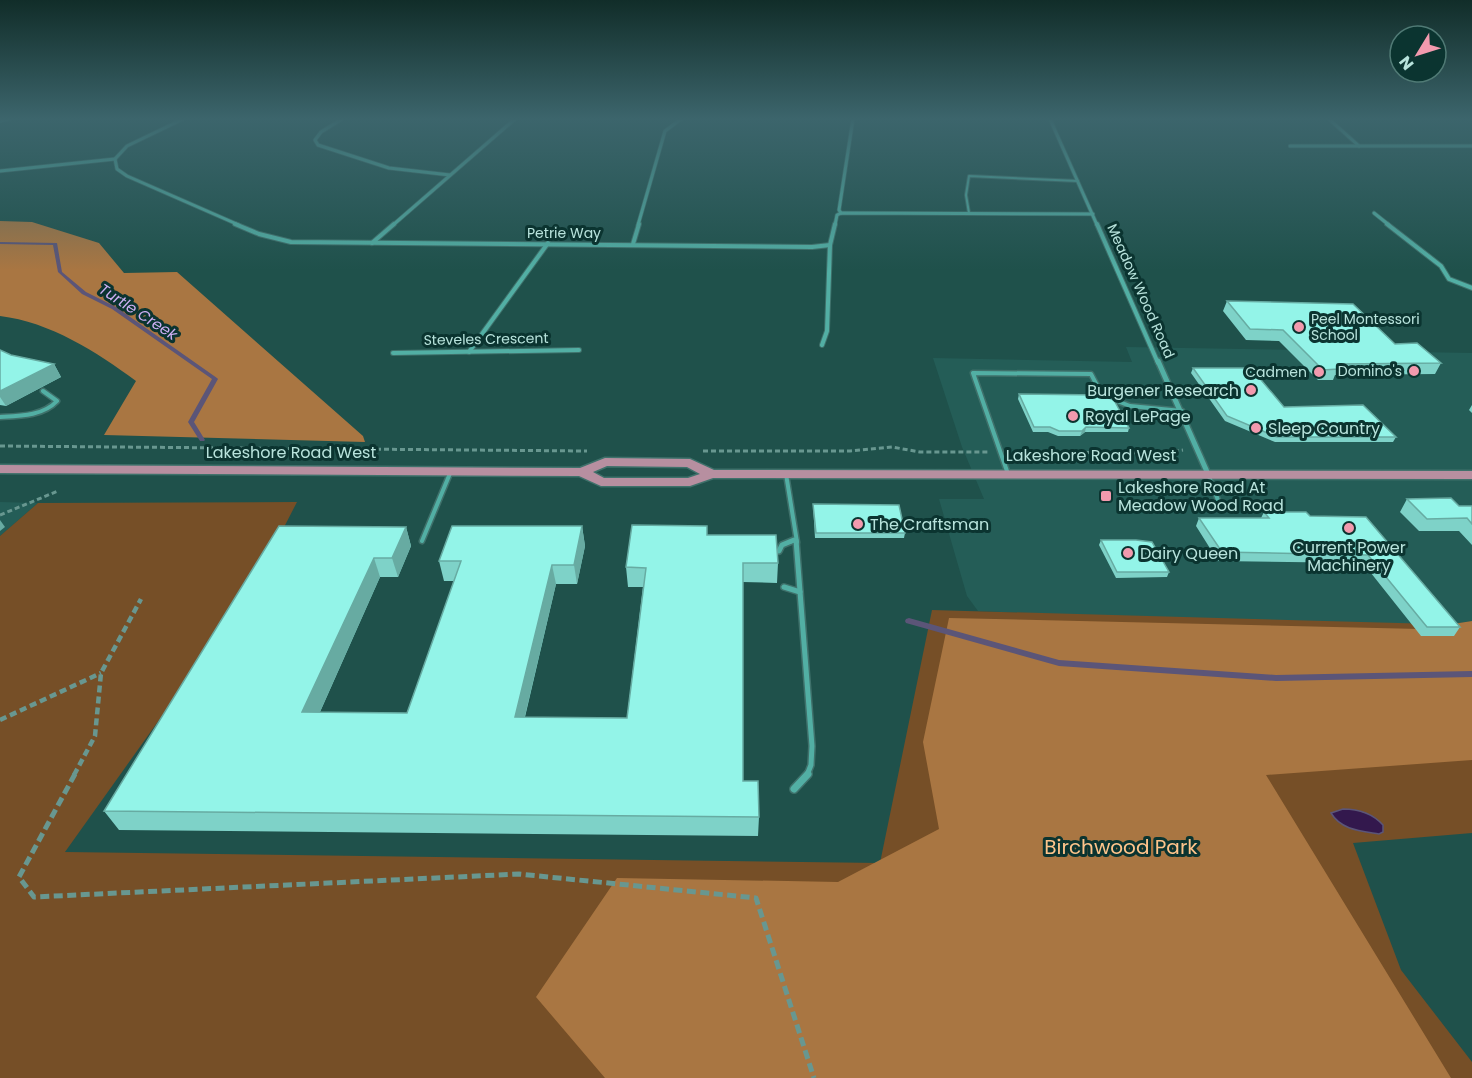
<svg xmlns="http://www.w3.org/2000/svg" width="1472" height="1078" font-family="Poppins,sans-serif">
	<style>
		.built { fill: #245d57 }
		.green { fill: #764f27 }
		.forest { fill: #a97642 }
		.water { fill: #33184d; stroke: #5b5578; stroke-width: 1.5 }
		.lines { fill: none; stroke-linecap: round; stroke-linejoin: round }
		.stream { fill: #5b5578; fill-rule: evenodd }
		.lane-far3-casing { stroke: #3f716b; stroke-width: 4 }
		.lane-far2-casing { stroke: #3f716b; stroke-width: 7 }
		.lane-far1-casing { stroke: #3f716b; stroke-width: 8 }
		.lane-casing { stroke: #3f716b; stroke-width: 10 }
		.street-far2-casing { stroke: #3f716b; stroke-width: 4.5 }
		.street-far1-casing { stroke: #3f716b; stroke-width: 6 }
		.street-casing { stroke: #3f716b; stroke-width: 8 }
		.primary-casing { stroke: #3f716b; stroke-width: 3 }
		.path-far2 { stroke: #689790; stroke-width: 3; stroke-dasharray: 5 3; stroke-linecap: butt }
		.path-far1 { stroke: #689790; stroke-width: 4.5; stroke-dasharray: 7 4; stroke-linecap: butt }
		.path { stroke: #689790; stroke-width: 5; stroke-dasharray: 9 4.5; stroke-linecap: butt }
		.lane-far3 { stroke: #52afa4; stroke-width: 2 }
		.lane-far2 { stroke: #52afa4; stroke-width: 4 }
		.lane-far1 { stroke: #52afa4; stroke-width: 5 }
		.lane { stroke: #52afa4; stroke-width: 7 }
		.street-far2 { stroke: #52afa4; stroke-width: 3 }
		.street-far1 { stroke: #52afa4; stroke-width: 4 }
		.street { stroke: #52afa4; stroke-width: 5 }
		.primary { fill: #b78fa0; fill-rule: evenodd }
		.wall { fill: #7ed2c8 }
		.shaded-wall { fill: #67aba2 }
		.building { fill: #93f4e8; stroke: #67aba2; stroke-width: 1.5 }
		.poi-dot { fill: #f29aae; stroke: #0b3430; stroke-width: 2 }
		.labels { text-anchor: middle; stroke-width: 6; stroke-linejoin: round; paint-order: stroke }
		.far-street-label { font-size: 14px; fill: #b8e3dc; stroke: #0b3430 }
		.far-poi-label { font-size: 14px; fill: #b8e3dc; stroke: #0b3430; text-anchor: end }
		.far-water-label { font-size: 15px; font-style: italic; fill: #cdaff3; stroke: #0b3430 }
		.poi-label { font-size: 16px; fill: #b8e3dc; stroke: #0b3430; text-anchor: start }
		.street-label { font-size: 16px; fill: #b8e3dc; stroke: #0b3430 }
		.near-park-label { font-size: 20px; fill: #fec48b; stroke: #0b3430 }
	</style>
	<rect width="100%" height="100%" fill="#1f514b"/>
	<!-- built -->
	<g class="built">
		<path d="M1126 347 1472 353V621L1420 629 978 611 967 596 939 499H984L962 447 933 358 1132 362Z"/>
		<path d="M0 502 38 503 0 536Z"/>
	</g>
	<!-- green -->
	<path class="green" d="M297 502 251 591 65 852 880 863 932 610 1472 625V833L1353 843 1401 970 1472 1062V1078H0V536L38 503Z"/>
	<!-- forest -->
	<g class="forest">
		<path d="M0 221 32 222 99 243 124 273 177 272 363 436 365 442 104 435 136 381C97 352 50 322 0 316Z"/>
		<path d="M949 618 1420 629 1472 621V760L1266 775 1451 1078H605L536 997 617 878 838 882 939 829 923 742Z"/>
	</g>
	<!-- water -->
	<path class="water" d="M1343 809C1358 809 1373 814 1383 825V832L1379 834C1361 831 1341 830 1331 813Z"/>
	<g class="lines">
		<!-- stream -->
		<g class="stream">
			<path d="M0 242 57 243 62 272 86 292 116 307 217 378 218 379 194 422 205 440 204 441H200L188 422 212 379 112 309 82 294 58 272 53 245 0 244Z"/>
			<path d="M909 618 1059 660 1276 675 1472 671V677L1276 681 1059 666 906 623 905 621 906 619Z"/>
		</g>
		<!-- lane-far3 casing -->
		<g class="lane-far3-casing">
			<path id="lane-far3" d="M969 213 966 195 969 176 1078 181"/>
		</g>
		<!-- lane-far2 casing -->
		<g class="lane-far2-casing">
			<g id="lane-far2">
				<path d="M0 417C20 416 43 416 57 401L43 391"/>
				<path d="M786 474 797 542"/>
				<path d="M1008 474 973 373 1091 374 1102 395 1130 406 1182 411"/>
				<path d="M1208 474 1221 508"/>
				<path d="M422 541 451 471"/>
				<path d="M790 542 795 540"/>
			</g>
		</g>
		<!-- lane-far1 casing -->
		<g class="lane-far1-casing">
			<g id="lane-far1">
				<path d="M796 540 812 746 811 765 807 775"/>
				<path d="M779 551 782 545 794 540"/>
				<path d="M784 587 800 592"/>
			</g>
		</g>
		<!-- lane casing -->
		<g class="lane-casing">
			<path id="lane" d="M794 789 808 774"/>
		</g>
		<!-- street-far2 casing -->
		<g class="street-far2-casing">
			<g id="street-far2">
				<path d="M183 119 127 146 115 159 117 169 127 176 239 225"/>
				<path d="M342 119 321 132 315 140 318 145 389 168 450 175"/>
				<path d="M1050 119 1097 225"/>
				<path d="M1329 119 1359 146"/>
				<path d="M0 121 9 119"/>
				<path d="M1290 146H1472"/>
				<path d="M0 171 115 159"/>
				<path d="M841 213 839 210 853 119"/>
				<path d="M1374 213 1389 225"/>
				<path d="M393 225 515 119"/>
				<path d="M638 225 665 131 681 119"/>
				<path d="M835 225 837 215 841 213 1093 214"/>
			</g>
		</g>
		<!-- street-far1 casing -->
		<g class="street-far1-casing">
			<g id="street-far1">
				<path d="M235 224 259 234 291 242 812 247 830 245 835 224"/>
				<path d="M1097 224 1158 363"/>
				<path d="M1387 224 1441 266 1449 279 1472 288"/>
				<path d="M372 243 394 224"/>
				<path d="M633 244 639 224"/>
				<path d="M822 345 827 331 830 245"/>
				<path d="M469 352 548 243"/>
				<path d="M393 353 579 350"/>
			</g>
		</g>
		<!-- street casing -->
		<g class="street-casing">
			<path id="street" d="M1158 361 1208 474"/>
		</g>
		<!-- primary casing -->
		<g class="primary-casing">
			<path id="primary" d="M605 458 690 459 714 470 1472 471V479L713 478 690 486H601L579 476 0 473V465L580 468ZM607 466 687 467 700 474 688 478H604L593 472Z"/>
		</g>
		<!-- path-far2 -->
		<g class="path-far2">
			<path d="M0 446 587 451"/>
			<path d="M703 451H850L892 447 920 452H989"/>
			<path d="M1014 452 1162 453 1183 450"/>
			<path d="M0 515 58 491"/>
		</g>
		<!-- path-far1 -->
		<g class="path-far1">
			<path d="M0 720 101 673"/>
			<path d="M74 775 95 736 101 673 141 599"/>
		</g>
		<!-- path -->
		<path class="path" d="M75 774 19 877 34 897 519 874 756 898 814 1078"/>
		<!-- lane-far3 -->
		<use href="#lane-far3" class="lane-far3"/>
		<!-- lane-far2 -->
		<use href="#lane-far2" class="lane-far2"/>
		<!-- lane-far1 -->
		<use href="#lane-far1" class="lane-far1"/>
		<!-- lane -->
		<use href="#lane" class="lane"/>
		<!-- street-far2 -->
		<use href="#street-far2" class="street-far2"/>
		<!-- street-far1 -->
		<use href="#street-far1" class="street-far1"/>
		<!-- street -->
		<use href="#street" class="street"/>
		<!-- primary -->
		<use href="#primary" class="primary"/>
	</g>
	<!-- wall -->
	<g class="wall">
		<path d="M1227 301 1395 344 1441 363 1435 374 1335 375 1333 380H1318L1279 341 1246 340 1223 311Z"/>
		<path d="M0 350 11 355 54 364 61 377 6 406 0 405Z"/>
		<path d="M1193 368 1284 407 1396 437 1393 442H1275L1225 421 1191 373Z"/>
		<path d="M1019 394 1129 428 1128 432H1085L1080 436H1058L1048 432H1033L1018 399Z"/>
		<path d="M1472 405V413L1469 410Z"/>
		<path d="M1407 499 1459 506H1472V545L1459 531H1419L1400 512Z"/>
		<path d="M813 504 905 533 904 538H815Z"/>
		<path d="M1264 512 1310 516 1366 517 1460 627 1454 636H1421L1363 563 1218 561 1196 526 1199 518H1261Z"/>
		<path d="M582 526 585 546 577 584H556L525 717 627 718 643 587H628L626 567 707 535 778 563 777 583 743 582V781L759 817 758 836 119 830 104 811 406 527 411 546 398 577H380L320 712 407 713 454 581H444L439 561Z"/>
		<path d="M1101 540 1169 572 1167 577 1116 578 1099 545Z"/>
	</g>
	<!-- shaded-wall -->
	<g class="shaded-wall">
		<path d="M54 364 61 377 6 406 0 397V391Z"/>
		<path d="M1086 427 1085 432 1080 436 1082 431Z"/>
		<path d="M0 520 5 527 0 531Z"/>
		<path d="M582 526 585 546 577 584 574 565Z"/>
		<path d="M406 527 411 546 398 577 392 558Z"/>
		<path d="M374 558 380 577 311 732 302 712Z"/>
		<path d="M552 565 556 584 520 737 515 717Z"/>
	</g>
	<!-- building -->
	<g class="building">
		<path d="M1227 301 1353 304 1395 344 1417 343 1441 363 1338 364V369L1323 370 1283 330 1250 329Z"/>
		<path d="M0 350 11 355 54 364 0 391Z"/>
		<path d="M1193 368H1251L1284 407 1363 405 1396 437H1277L1227 416Z"/>
		<path d="M1019 394 1101 395 1114 400 1129 428 1086 427 1082 431H1059L1050 427H1034Z"/>
		<path d="M1451 498 1459 506H1472V524L1467 518 1427 519 1407 499Z"/>
		<path d="M813 504 899 505 905 533H816Z"/>
		<path d="M1264 512H1306L1310 516 1366 517 1460 627H1427L1368 555 1222 552 1199 518H1269Z"/>
		<path d="M632 525 707 526V535H776L778 563H743V781H758L759 817 104 811 279 526 406 527 392 558H374L302 712 407 713 461 561H439L452 526H582L574 565H552L515 717 627 718 646 568 626 567Z"/>
		<path d="M1101 540H1136L1152 542 1169 572H1117Z"/>
	</g>
	<!-- sky -->
	<linearGradient id="sky" x2="0" y2="1"><stop stop-color="#112d29"/><stop offset="0.44" stop-color="#3c656c"/><stop offset="1" stop-color="#3c656c" stop-opacity="0"/></linearGradient>
	<rect width="1472" height="270" fill="url(#sky)"/>
	<!-- markers -->
	<g class="poi-dot">
		<circle cx="1299" cy="327" r="6"/>
		<circle cx="1414" cy="371" r="6"/>
		<circle cx="1319" cy="372" r="6"/>
		<circle cx="1251" cy="390" r="6"/>
		<circle cx="1073" cy="416" r="6"/>
		<circle cx="1256" cy="428" r="6"/>
		<rect x="1100" y="490" width="12" height="12" rx="3"/>
		<circle cx="858" cy="524" r="6"/>
		<circle cx="1349" cy="528" r="6"/>
		<circle cx="1128" cy="553" r="6"/>
	</g>
	<g class="labels">
		<!-- far-street labels -->
		<g class="far-street-label">
			<text x="564" y="238">Petrie Way</text>
			<text transform="translate(1141 291) rotate(66)" y="5">Meadow Wood Road</text>
			<text transform="translate(486 339) rotate(-1)" y="5">Steveles Crescent</text>
		</g>
		<!-- far-poi labels -->
		<g class="far-poi-label">
			<text x="1311" y="324" text-anchor="start">Peel Montessori<tspan x="1311" dy="16">School</tspan></text>
			<text x="1402" y="376">Domino's</text>
			<text x="1307" y="377">Cadmen</text>
		</g>
		<!-- far-water labels -->
		<g class="far-water-label">
			<text transform="translate(138 312) rotate(33)" y="5">Turtle Creek</text>
		</g>
		<!-- poi labels -->
		<g class="poi-label">
			<text x="1239" y="396" text-anchor="end">Burgener Research</text>
			<text x="1085" y="422">Royal LePage</text>
			<text x="1268" y="434">Sleep Country</text>
			<text x="1118" y="493">Lakeshore Road At<tspan x="1118" dy="18">Meadow Wood Road</tspan></text>
			<text x="870" y="530">The Craftsman</text>
			<text x="1349" y="553" text-anchor="middle">Current Power<tspan x="1349" dy="18">Machinery</tspan></text>
			<text x="1140" y="559">Dairy Queen</text>
		</g>
		<!-- street labels -->
		<g class="street-label">
			<text x="291" y="458">Lakeshore Road West</text>
			<text x="1091" y="461">Lakeshore Road West</text>
		</g>
		<!-- near-park labels -->
		<g class="near-park-label">
			<text x="1121" y="854">Birchwood Park</text>
		</g>
	</g>
	<!-- north arrow -->
	<g transform="translate(1418 54) rotate(232)"><circle r="28" fill="#0b3430" stroke="#507a75" stroke-width="1.5"/>
	<path d="M0-4.5L10 22L0 15L-10 22Z" fill="#f29aae"/>
	<text y="-9" font-size="16" font-weight="bold" text-anchor="middle" fill="#b8e3dc">N</text>
	</g>
</svg>
